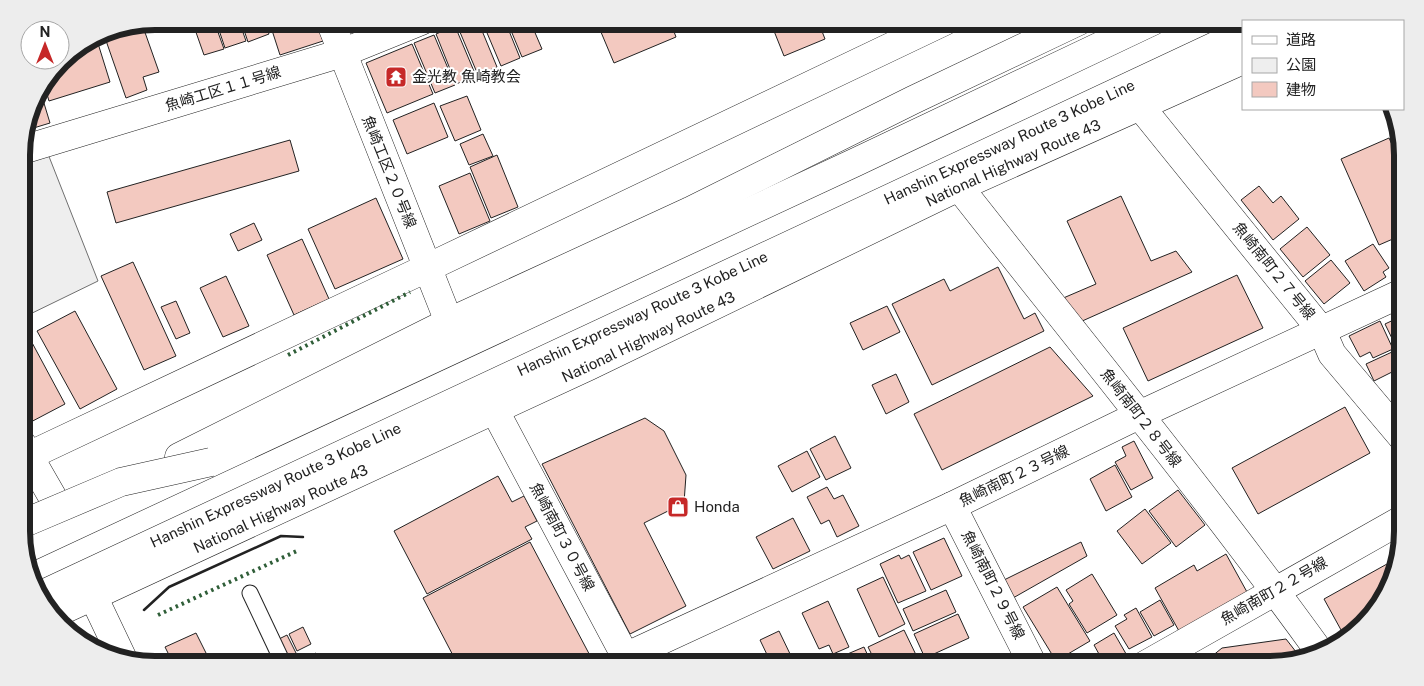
<svg xmlns="http://www.w3.org/2000/svg" width="1424" height="686" font-family="'Public Sans','Noto Sans JP',sans-serif">
	<style>
		.green { fill: #eee; stroke: #6f6f6f }
		.building { fill: #f3c9c0; stroke: #222 }
		.lines { fill: none; stroke-linecap: round; stroke-linejoin: round }
		.lane-casing { stroke: #222; stroke-width: 17 }
		.street-casing { stroke: #222; stroke-width: 29 }
		.secondary-casing { stroke: #222; stroke-width: 29 }
		.highway-casing { stroke: #222; stroke-width: 29 }
		.lane { stroke: #fff; stroke-width: 15 }
		.street { stroke: #fff; stroke-width: 28 }
		.secondary { stroke: #fff; stroke-width: 28 }
		.highway { stroke: #fff; stroke-width: 28 }
		.highway-bridge-casing { stroke: #222; stroke-width: 29; stroke-linecap: butt }
		.highway-bridge { stroke: #fff; stroke-width: 28 }
		.hedge { stroke: #2f5e38; stroke-width: 4; stroke-dasharray: 2.5 4; stroke-linecap: butt }
		.wall { stroke: #222; stroke-width: 2.5 }
		.labels { text-anchor: middle; stroke-width: 4; stroke-linejoin: round; paint-order: stroke }
		.poi-label { font-size: 15px; fill: #222; stroke: #fff; text-anchor: start }
		.street-label { font-size: 15px; fill: #222; stroke: #fff }
		.rim { fill: none; stroke: #222; stroke-width: 6 }
	</style>
	<rect width="100%" height="100%" fill="#fff"/>
	<!-- green -->
	<path class="green" d="M48 154 98 281 22 318V161Z"/>
	<!-- building -->
	<g class="building">
		<path d="M192 21H214L224 49 204 55Z"/>
		<path d="M216 21H239L246 41 225 48Z"/>
		<path d="M241 21H264L269 34 248 42Z"/>
		<path d="M269 21H316L323 41 280 55Z"/>
		<path d="M466 21H478L497 67 478 75 457 25Z"/>
		<path d="M482 21H505L520 58 501 66Z"/>
		<path d="M507 21H530L542 49 522 57Z"/>
		<path d="M608 21H670L676 37 614 63 598 25Z"/>
		<path d="M770 21H818L825 39 784 56Z"/>
		<path d="M821 21H832L835 27 825 32Z"/>
		<path d="M142 24 159 72 143 77 147 90 126 98 103 32Z"/>
		<path d="M455 26 476 76 456 84 436 34Z"/>
		<path d="M434 35 455 85 435 93 414 43Z"/>
		<path d="M96 37 110 82 49 101 44 84 67 55Z"/>
		<path d="M412 44 433 94 387 113 366 63Z"/>
		<path d="M40 90 50 123 27 130V127L35 96Z"/>
		<path d="M467 96 481 130 455 141 440 106Z"/>
		<path d="M434 103 448 137 407 154 393 120Z"/>
		<path d="M483 134 493 156 469 165 460 144Z"/>
		<path d="M1389 138 1402 166V235L1379 245 1341 159Z"/>
		<path d="M290 140 299 171 116 223 107 192Z"/>
		<path d="M497 155 518 207 491 218 470 167Z"/>
		<path d="M470 173 490 221 459 234 439 186Z"/>
		<path d="M1259 186 1273 203 1281 196 1299 219 1273 240 1241 200Z"/>
		<path d="M1121 196 1151 261 1176 251 1192 272 1080 322 1061 299 1096 284 1067 221Z"/>
		<path d="M376 198 403 259 335 289 308 229Z"/>
		<path d="M254 223 262 240 238 251 230 234Z"/>
		<path d="M1307 227 1330 255 1303 277 1280 249Z"/>
		<path d="M302 239 329 299 294 315 267 255Z"/>
		<path d="M1373 244 1389 268 1383 272 1386 277 1364 291 1345 261Z"/>
		<path d="M1331 260 1350 283 1324 304 1305 281Z"/>
		<path d="M133 262 176 356 144 370 101 276Z"/>
		<path d="M998 267 1024 319 1035 313 1044 331 932 385 892 304 944 279 950 291Z"/>
		<path d="M1237 275 1263 328 1148 381 1123 328Z"/>
		<path d="M226 276 249 326 223 337 200 288Z"/>
		<path d="M176 301 190 333 176 339 161 307Z"/>
		<path d="M887 306 900 332 863 350 850 323Z"/>
		<path d="M75 311 117 389 80 409 37 331Z"/>
		<path d="M1402 316V356L1401 357 1385 324Z"/>
		<path d="M1380 321 1393 349 1373 358 1370 352 1360 357 1349 336Z"/>
		<path d="M22 324 65 404 27 424 22 414Z"/>
		<path d="M1050 347 1093 396 942 470 914 414Z"/>
		<path d="M1392 352 1400 368 1374 381 1366 364Z"/>
		<path d="M896 374 909 402 886 414 872 385Z"/>
		<path d="M1345 407 1370 453 1258 514 1232 468Z"/>
		<path d="M645 418 664 431 686 475 684 503 644 523 686 606 630 634 542 464Z"/>
		<path d="M835 436 851 468 826 480 810 449Z"/>
		<path d="M1134 441 1153 478 1131 490 1115 462 1126 456 1122 447Z"/>
		<path d="M807 451 820 477 792 492 778 466Z"/>
		<path d="M1115 465 1132 497 1106 511 1090 479Z"/>
		<path d="M498 476 512 502 524 496 537 521 525 527 532 539 427 594 394 531Z"/>
		<path d="M827 487 834 499 843 495 859 526 837 537 829 520 821 524 807 497Z"/>
		<path d="M1178 490 1205 525 1176 547 1149 511Z"/>
		<path d="M1145 509 1171 543 1142 564 1117 531Z"/>
		<path d="M793 518 810 551 773 569 756 537Z"/>
		<path d="M944 538 962 576 931 590 913 552Z"/>
		<path d="M530 542 595 665H458L423 598Z"/>
		<path d="M1081 542 1087 556 1013 598 1004 580Z"/>
		<path d="M1226 554 1247 592 1179 631 1155 588 1194 565 1197 571Z"/>
		<path d="M899 555 901 559 909 555 926 591 898 603 880 564Z"/>
		<path d="M1396 559 1389 590 1346 639 1324 599Z"/>
		<path d="M1092 574 1117 615 1087 633 1069 604 1073 601 1066 590Z"/>
		<path d="M883 577 905 624 879 637 857 589Z"/>
		<path d="M1057 587 1090 641 1056 661 1023 607Z"/>
		<path d="M946 590 956 612 913 631 903 609Z"/>
		<path d="M1160 600 1174 625 1154 636 1140 612Z"/>
		<path d="M828 601 849 647 833 654 829 645 819 649 802 613Z"/>
		<path d="M1136 608 1152 637 1129 649 1115 626 1127 619 1124 615Z"/>
		<path d="M958 614 969 638 925 658 914 634Z"/>
		<path d="M303 627 311 644 297 651 289 634Z"/>
		<path d="M904 630 918 659 906 665H877L868 647Z"/>
		<path d="M779 631 792 658 779 665H772L760 640Z"/>
		<path d="M196 633 212 665H174L165 647Z"/>
		<path d="M1114 633 1129 659 1120 665H1105L1094 645Z"/>
		<path d="M287 635 298 657 288 662 277 640Z"/>
		<path d="M1286 639 1300 657 1277 664H1217L1211 657 1222 648Z"/>
		<path d="M864 647 872 665H833L831 661Z"/>
		<path d="M316 653 321 665H291Z"/>
	</g>
	<g class="lines">
		<!-- lane casing -->
		<g class="lane-casing">
			<path id="lane" d="M250 593 284 665"/>
		</g>
		<!-- street casing -->
		<g class="street-casing">
			<g id="street">
				<path d="M330 21 449 322"/>
				<path d="M1140 106 1322 331 1332 354 1402 437"/>
				<path d="M22 150 342 53 421 21"/>
				<path d="M959 187C1080 341 1204 492 1319 651"/>
				<path d="M494 409 630 665"/>
				<path d="M22 444 64 517"/>
				<path d="M22 459 427 268 945 21"/>
				<path d="M952 506 1033 665"/>
				<path d="M625 657 952 506 1139 415 1402 293"/>
				<path d="M1145 665 1403 519"/>
			</g>
		</g>
		<!-- secondary casing -->
		<g class="secondary-casing">
			<path id="secondary" d="M93 596 122 657"/>
		</g>
		<!-- highway casing -->
		<g class="highway-casing">
			<g id="highway">
				<path d="M179 457 449 322 690 211 913 100 1079 21"/>
				<path d="M23 550 856 162 1153 21"/>
				<path id="s1" d="M41 595 1243 33"/>
				<path id="s2" d="M52 615 589 366 959 187 1243 60"/>
			</g>
		</g>
		<!-- lane -->
		<use href="#lane" class="lane"/>
		<!-- street -->
		<use href="#street" class="street"/>
		<!-- secondary -->
		<use href="#secondary" class="secondary"/>
		<!-- highway -->
		<use href="#highway" class="highway"/>
		<!-- highway-bridge casing -->
		<g class="highway-bridge-casing">
			<path id="highway-bridge" d="M22 524 121 482 211 462"/>
		</g>
		<!-- highway-bridge -->
		<use href="#highway-bridge" class="highway-bridge"/>
		<!-- hedge -->
		<g class="hedge">
			<path d="M288 355 410 292"/>
			<path d="M158 615 299 550"/>
		</g>
		<!-- wall -->
		<path class="wall" d="M144 610 169 587 281 536 303 537"/>
	</g>
	<!-- icons -->
	<defs>
		<g id="temple-square" transform="scale(1.125)"><rect x="-9" y="-9" width="18" height="18" rx="4" fill="#c62828" stroke="#fff"/><path d="M0-6L5-2H3V0L6.5 2.5H4V6H1.5V3h-3V6H-4V2.5H-6.5L-3 0V-2H-5Z" fill="#fff"/></g>
		<g id="shop-square" transform="scale(1.125)"><rect x="-9" y="-9" width="18" height="18" rx="4" fill="#c62828" stroke="#fff"/><path d="M-5-2.5h2.3a2.7 3.5 0 0 1 5.4 0H5L5.5 6h-11ZM-1.5-2.5h3a1.5 2.3 0 0 0-3 0Z" fill="#fff"/></g>
	</defs>
	<g fill-rule="evenodd">
		<use href="#temple-square" x="396" y="77"/>
		<use href="#shop-square" x="678" y="507"/>
	</g>
	<g class="labels">
		<!-- poi labels -->
		<g class="poi-label">
			<text x="412" y="82">金光教 魚崎教会</text>
			<text x="694" y="512">Honda</text>
		</g>
		<!-- street labels -->
		<g class="street-label">
			<text transform="translate(223 89) rotate(-17)" y="5">魚崎工区１１号線</text>
			<text dy="5" stroke="none"><textPath href="#s1" startOffset="1069">Hanshin Expressway Route 3 Kobe Line</textPath></text>
			<text dy="5" stroke="none"><textPath href="#s2" startOffset="1062">National Highway Route 43</textPath></text>
			<text transform="translate(389 172) rotate(68)" y="5">魚崎工区２０号線</text>
			<text transform="translate(1274 271) rotate(51)" y="5">魚崎南町２７号線</text>
			<text dy="5" stroke="none"><textPath href="#s1" startOffset="664">Hanshin Expressway Route 3 Kobe Line</textPath></text>
			<text dy="5" stroke="none"><textPath href="#s2" startOffset="658">National Highway Route 43</textPath></text>
			<text transform="translate(1141 418) rotate(52)" y="5">魚崎南町２８号線</text>
			<text transform="translate(1014 476) rotate(-26)" y="5">魚崎南町２３号線</text>
			<text dy="5" stroke="none"><textPath href="#s1" startOffset="259">Hanshin Expressway Route 3 Kobe Line</textPath></text>
			<text dy="5" stroke="none"><textPath href="#s2" startOffset="252">National Highway Route 43</textPath></text>
			<text transform="translate(562 537) rotate(62)" y="5">魚崎南町３０号線</text>
			<text transform="translate(993 585) rotate(63)" y="5">魚崎南町２９号線</text>
			<text transform="translate(1274 591) rotate(-30)" y="5">魚崎南町２２号線</text>
		</g>
	</g>
	<!-- crop -->
	<path d="M0 0H1424V686H0ZM155 30H1269A125 125 0 0 1 1394 155V531A125 125 0 0 1 1269 656H155A125 125 0 0 1 30 531V155A125 125 0 0 1 155 30Z" fill="#ededed" fill-rule="evenodd"/>
	<path class="rim" d="M155 30H1269A125 125 0 0 1 1394 155V531A125 125 0 0 1 1269 656H155A125 125 0 0 1 30 531V155A125 125 0 0 1 155 30Z"/>
	<!-- legend -->
	<rect x="1242" y="20" width="162" height="90" fill="#ffffff" stroke="#a7a7a7"/>
	<rect x="1252" y="36" width="25" height="8" fill="#ffffff" stroke="#a7a7a7"/>
	<text x="1286" y="45" font-size="15" fill="#222222">道路</text>
	<rect x="1252" y="58" width="25" height="15" fill="#eeeeee" stroke="#a7a7a7"/>
	<text x="1286" y="70" font-size="15" fill="#222222">公園</text>
	<rect x="1252" y="82" width="25" height="15" fill="#f3c9c0" stroke="#a7a7a7"/>
	<text x="1286" y="95" font-size="15" fill="#222222">建物</text>
	<!-- north arrow -->
	<g transform="translate(45 45)"><circle r="24" fill="#ffffff" stroke="#a7a7a7"/>
	<path d="M0-4L9 19L0 12L-9 19Z" fill="#c62828"/>
	<text y="-8" font-size="14" font-weight="bold" text-anchor="middle" fill="#222222">N</text>
	</g>
</svg>
